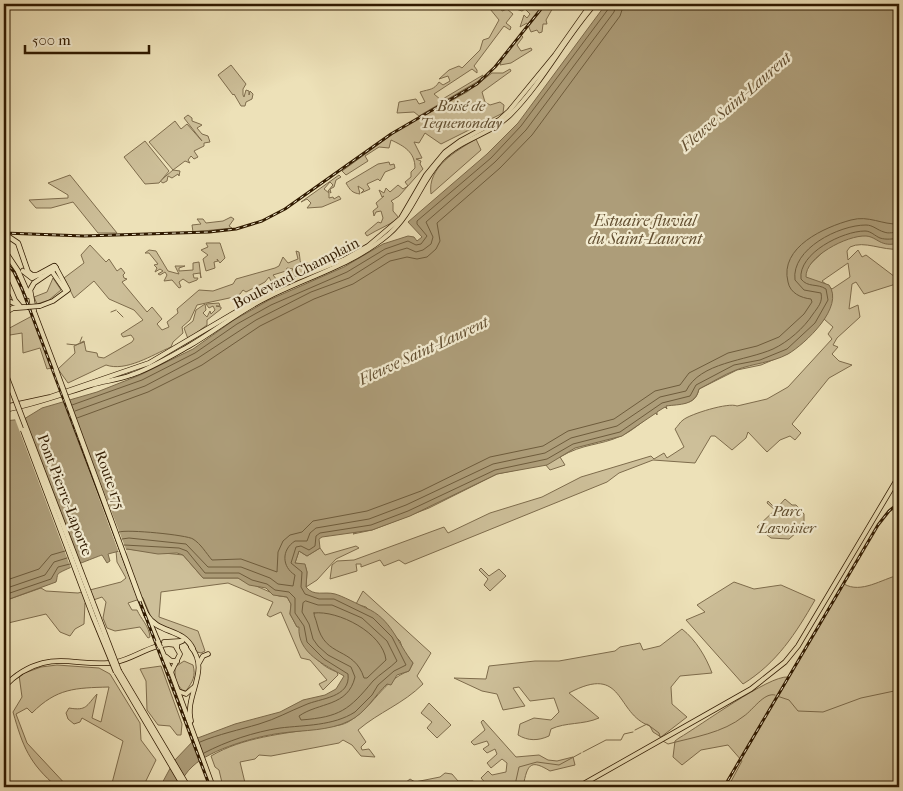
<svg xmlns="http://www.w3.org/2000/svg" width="903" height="791" font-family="'IM FELL French Canon',serif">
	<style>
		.green { fill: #cdbf99; stroke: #7e6c4c; fill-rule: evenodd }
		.water { fill: #ad9d79; stroke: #7b6949 }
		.pier { fill: #ede1b8 }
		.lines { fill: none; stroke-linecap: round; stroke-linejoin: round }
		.shore { stroke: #6e5c3c; stroke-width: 1 }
		.stream { stroke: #7b6949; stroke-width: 1 }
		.major-casing { stroke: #301a00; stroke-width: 5.5 }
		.highway-casing { stroke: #301a00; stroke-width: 6 }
		.major { stroke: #ede1b8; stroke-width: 4 }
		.highway { stroke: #ede1b8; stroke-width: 4.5 }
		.rail-casing { stroke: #301a00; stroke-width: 3 }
		.rail { stroke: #f3ecd1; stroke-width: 1; stroke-dasharray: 4; stroke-linecap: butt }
		.major-bridge-casing { stroke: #301a00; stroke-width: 5.5; stroke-linecap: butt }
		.highway-bridge-casing { stroke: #301a00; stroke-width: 6; stroke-linecap: butt }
		.major-bridge { stroke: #ede1b8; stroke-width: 4 }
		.highway-bridge { stroke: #ede1b8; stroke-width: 4.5 }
		.labels { text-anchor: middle; stroke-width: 4.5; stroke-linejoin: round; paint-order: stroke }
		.park-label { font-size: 15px; font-style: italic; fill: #5f4c2e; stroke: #f3ecd1 }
		.street-label { font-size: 15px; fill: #301a00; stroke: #f3ecd1 }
		.water-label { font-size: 16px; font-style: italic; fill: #624e30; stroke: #f3ecd1 }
	</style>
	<rect width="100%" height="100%" fill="#ede1b8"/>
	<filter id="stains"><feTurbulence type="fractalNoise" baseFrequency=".004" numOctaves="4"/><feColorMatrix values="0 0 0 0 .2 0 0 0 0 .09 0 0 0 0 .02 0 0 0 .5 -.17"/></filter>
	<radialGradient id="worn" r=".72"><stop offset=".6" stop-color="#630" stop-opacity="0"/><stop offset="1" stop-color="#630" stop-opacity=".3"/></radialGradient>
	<!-- green -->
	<g class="green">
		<path d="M486 4H491L495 8 500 7 502 11 507 9 513 14 506 23 511 27 510 30 504 26 474 66 477 70V73L472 69 434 94 441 100 483 75 480 80 419 116 414 112 397 113 399 102 416 99 419 104 425 102 420 92C430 89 434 90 439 82L443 85 450 81 448 76 439 79 449 70 459 66 462 68 480 50 483 40 489 38 499 20Z"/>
		<path d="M511 4H528L531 8 536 4H555L546 20 547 24H543L542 32 539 33 537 30 531 32 527 23 520 27 524 15 527 18 530 14 525 9 522 11 513 8 520 9 523 6 520 4 512 8Z"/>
		<path d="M521 35 523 37 517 45 521 51 531 48 532 50 511 63 500 65 502 59Z"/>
		<path d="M231 65 246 84 243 89V95L244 97 246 90 249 91V95L250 91 253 94 252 99 246 102 245 106H241L234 94 233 95 218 75Z"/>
		<path d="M510 69 511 71 482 92 485 102 490 105 500 102 504 105 503 113 441 144 425 133 419 143 414 142 422 158 416 159 421 161 420 164 423 169 399 196 391 201 393 203V211L399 218C388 226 378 229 367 236L365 233 378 222 381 223 383 218 381 211 376 212 374 216 373 211 378 207 376 203 384 196 382 197 379 190 384 193 386 188 390 192 398 185 403 189 408 186 405 182 411 177V172L415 168C415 152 404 146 391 140L389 148 379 147 365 156 368 161 346 175 342 171 401 128 467 92 492 73H503Z"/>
		<path d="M188 115 192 118V121L200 124 202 125 197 128 202 134 208 136 210 142 204 143V146L194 151 198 157 194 159 191 156 188 160 190 163 185 161 173 170 180 171 179 176 178 174 172 178 168 176 167 181 163 183 160 181 173 170 149 142 175 121 181 129 187 124 202 141 184 118Z"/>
		<path d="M476 139 481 150 431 194C427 167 456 151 476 139Z"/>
		<path d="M145 141 169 171 159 183 145 184 124 157Z"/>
		<path d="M389 162 390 165 394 164 395 168 385 172 380 181 378 179 367 184 370 189 361 193 364 190 358 186 360 194C352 193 350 190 346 183L378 164Z"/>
		<path d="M70 175 117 233H98L73 202 51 208H36L29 200 68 198V195L48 183Z"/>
		<path d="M339 175 341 177 336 180 334 187 330 189 331 193 328 191 333 185 330 182 324 189 329 193V198L333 197 334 199 339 196 341 199 322 207 307 208 311 203 307 199 301 202Z"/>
		<path d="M899 181V249C883 251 864 240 850 247L847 251 848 260 858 250 862 257 866 255 899 280V283L864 294 856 282 852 284 849 309 858 305 860 317 837 338 833 345 838 347 832 354 839 361 852 365 829 378 792 424 801 433 795 440 790 436 780 440 767 452 748 432 746 438 732 450 715 436H711L695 463 653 460 619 473 607 482 405 564 399 560 384 566 380 560 361 567V564H356L357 571 330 579 332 565 337 561 354 560 444 527 448 533 490 513 542 497 581 477 651 456 654 459 664 453 667 458 684 447 675 429C678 426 680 422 683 420 690 414 729 402 737 406L767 399 788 387 832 339 828 334 833 327 824 319 801 344 789 353 761 365 737 370 699 389C695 408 680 401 666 406 650 413 637 429 621 436 599 446 584 443 560 457L565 465 550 470 545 464 497 474 429 508 372 530 353 534 807 267ZM848 263 850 277 832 289 822 281Z"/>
		<path d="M231 217 234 219 229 226 232 228 193 232 192 225 201 224 197 219H203L206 223 223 221Z"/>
		<path d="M206 243H220L225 258 220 263 217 259 218 261 214 262 215 268 206 271 203 259 208 255 201 250 208 247Z"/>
		<path d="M90 245 106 262 109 259 117 271 121 268 125 273 123 275 124 278 127 279 122 282 147 312 152 307 162 319 157 324 162 330 169 327 167 322 178 313 177 309 199 290 213 291 233 284 236 279 275 268 279 266 283 257 288 263 298 259 296 251 299 252C300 257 300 264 302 269L306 267V263H310L311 268 307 272 293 278 290 273 293 269 287 268 286 271 273 275 277 280 272 283 269 277 265 282 246 292 243 290 240 294 234 297 197 305 190 320 182 327 183 333 173 342 171 347C152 355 126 372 106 365L68 383 58 369 75 353 74 346 84 341 86 351 97 353 98 357 104 358 132 342 134 339 131 335 123 337 121 334 143 320 134 310 109 299 94 281 74 298 64 278 84 263 81 255Z"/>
		<path d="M149 250 156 251 168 271 179 274 175 266H185L179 268V271L193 270V263L199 262 201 278 200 273 193 274 194 278H198L197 280 189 283 183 279 179 282 181 287 179 288 172 280 164 281 167 275 165 272 160 275 158 274 163 271 160 269 155 272 157 268 154 265 158 264 149 253H145Z"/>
		<path d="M53 278 61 290 49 300 37 304 34 297 47 292Z"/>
		<path d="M219 303 220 306H216L221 307V309L207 320V325L188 339 184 328 193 321 196 310 205 304 206 310 203 313 207 317 210 311 211 314 215 310 213 306 209 308 206 304Z"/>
		<path d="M32 316 51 368 47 369 40 348 23 353 22 333 4 336V331Z"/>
		<path d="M785 499 792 505H796L804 514V526L789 539 771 538 757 527 775 510 767 503 768 501 776 509Z"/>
		<path d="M356 546 359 548 336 559 317 580 306 587 307 572 305 565 295 563 299 551 307 556 320 548 325 555Z"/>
		<path d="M127 549 183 555 203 578H238L279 596 287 597 291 604 290 614 297 627 299 626C308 647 314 664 337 672L338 675 323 690 319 684 327 680 310 660 301 658 281 612 270 617 267 615 273 602 228 583 161 592 159 617 198 631 205 651 201 653 197 652 189 640 153 622 143 598 128 603 132 610H137C141 619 149 626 150 637L148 638 140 627 115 631 107 628 103 618 106 602 102 597 85 603 84 624 75 629 70 636 60 632 46 614 4 624V601L41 588 46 591 78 593 121 582 126 578 117 562 116 551Z"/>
		<path d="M481 568 489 576 499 569 506 576 490 591 484 585 488 579 479 570Z"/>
		<path d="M899 575V787H728L742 761 728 745 701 750 682 765 673 757 675 741 679 738C700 726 769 675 788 677L844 584C861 594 882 579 899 575Z"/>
		<path d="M734 582 754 589 781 585 815 600C796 633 777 663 743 684L686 620 705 612 697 605Z"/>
		<path d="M363 591 431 653 417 676 423 684C403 704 379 712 358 730L366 742 361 747 362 750 369 749 375 757 361 756 352 745 343 740 339 743 271 756 259 755 255 759 240 762 246 787H223L219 770 215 767 211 756C243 737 283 734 318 728 328 726 339 727 348 722 373 708 383 680 409 671L413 663 403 650 400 641 366 607 356 604Z"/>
		<path d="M682 629C696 640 706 657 712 673L680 676 671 687 672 704 687 717 661 737 653 732 650 726C615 714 625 663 569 693L599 718C583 725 566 722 551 729L549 736C538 741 528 741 518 735L520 724 534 718 551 720 559 712 554 698 530 701 519 687 513 688 525 706 503 710 497 694 482 691 454 678 486 679 489 666 535 661H559L615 651 620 647 640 643 643 650 660 646Z"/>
		<path d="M184 661 193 665C196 676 193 681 186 691L182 690 175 681V667Z"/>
		<path d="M57 665 99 668 110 674 140 723 141 740 156 760 143 787H111L123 741 82 718 80 722 74 724 68 719 66 713 69 708C87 711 86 706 97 694L92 718 101 722 109 687C75 688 57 688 32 713L27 708 16 714 27 743 68 787H57C29 763 23 747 13 712L22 697 19 675 41 667Z"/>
		<path d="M161 666 182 724 181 735H177L170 726 158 725 147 710 146 681 140 669Z"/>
		<path d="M429 703 451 725 437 738 427 728 432 722 421 713Z"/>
		<path d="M483 720 516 757 539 755 548 760 557 761 573 757 575 765 550 771C532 760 528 763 524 782L529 787H489L481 778 488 771 492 775 506 772 507 763 502 759 491 768 487 763 497 754 495 749 487 753 483 749 489 745 487 741 474 745 471 742 485 730 481 722Z"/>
		<path d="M445 773 452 774 458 781H473L481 787H400L410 779 415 782 440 777Z"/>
	</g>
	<!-- water -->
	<path class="water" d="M606 4H899V243C880 248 878 237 866 236 847 235 805 257 806 277L829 285C845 307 805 344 788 354 771 363 754 363 736 370 723 375 711 383 699 389 695 406 680 404 666 406L667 409 665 407 657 412V415L656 413 622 436 575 448 547 465 497 474 410 516 372 530 322 537 319 539 320 548 307 556 299 551 295 563 305 564 307 572 306 587C314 597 324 591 335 594 340 595 360 605 366 608 391 618 398 644 413 663L409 671 397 675 391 685 387 684C374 696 366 713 349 721 329 731 304 730 282 733 257 736 211 749 193 766 186 772 182 780 177 787H160L174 761 195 739 235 724 280 712 303 700 325 695 336 689 344 676C325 665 297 653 299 627H297L290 614 291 604 287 597 273 595 266 588 249 585 238 578H203L183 555 177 553 158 554 127 549 108 554 110 561 107 563 102 555C96 557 60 571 58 574 57 575 57 580 56 582L4 601V421L24 419 42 408 97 392 140 375 193 349 234 320 269 300 344 267 383 244 408 236 414 237 417 241 422 237 408 222 487 154 518 123Z"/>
	<!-- pier -->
	<g class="pier">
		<path d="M68 398 127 552 125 553H119L63 400Z"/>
		<path d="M24 416 79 567 72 571 15 419Z"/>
	</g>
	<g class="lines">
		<!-- shore -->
		<g class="shore">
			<path d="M72 405 142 380 195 353 237 324 271 305 347 272 385 249 408 241 416 245 421 244 427 236 417 224V221L491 158 521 126 609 8 610 4"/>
			<path d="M75 411 145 386 198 358 256 320 311 292 349 278 387 254 407 248 416 252 423 250 431 244 433 237 426 222 495 162 526 130 614 12 616 4"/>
			<path d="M77 418 148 392 202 365 260 326 314 299 353 284 390 261 407 257 417 259 427 257 436 249 440 241 437 223 500 168 532 135 620 16 624 4"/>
			<path d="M119 532C127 529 187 535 193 539 201 544 206 553 212 560L241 559 277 572 278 552 283 541 290 535 302 532 313 521 367 511 421 491 490 457 543 446 568 431 614 419 655 391 680 385 689 373 728 353 757 346 779 337 804 314 812 302 811 299C801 298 790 293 788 282 779 247 825 227 851 220 869 215 882 225 899 224"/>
			<path d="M122 539 129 538 186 544 208 567H241L270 578 278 584 293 586 295 575C282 567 281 550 295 541H307L310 533 316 528 369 519 406 505 493 464 545 453 571 438 617 426 660 397 686 391C700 362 746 361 773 349 788 342 804 328 813 314 818 307 823 302 821 293L804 290 795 280C791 249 839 225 866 225 873 225 877 230 884 232 889 234 894 232 899 232"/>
			<path d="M124 545 179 548 187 551 205 573H239L252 580 267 584 275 590 289 592 295 598V613L304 626 307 642 324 659 348 674C351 698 320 698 305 705 290 711 276 719 259 724 239 730 219 734 200 742"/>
			<path d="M4 581 39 569 51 555 65 551"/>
			<path d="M4 589 45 575 54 562 67 558"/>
			<path d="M4 595 51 579 58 567 70 564"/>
			<path d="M306 601 318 605H332L362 618 387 641 397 661C390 668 380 674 373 681 349 710 340 717 301 720L299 716C319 702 348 707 355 677L351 667 328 655 318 646 313 639 309 624 302 612 303 603Z"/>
			<path d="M314 613C338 610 383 633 386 660L367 678H364C354 646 325 659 317 624 316 619 314 617 314 613Z"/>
			<path d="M204 753C227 741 254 732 280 728 305 725 333 726 355 712L372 695 378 685 394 671 406 665 392 637 373 618 334 599H319L305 594 301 587 302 572 291 563 296 547 301 546 309 550 315 546 316 536 320 533 371 525 408 511 495 470 547 459 573 444 620 432 662 403 690 396 696 385 734 365 760 360 787 349 815 323 828 300 826 289C817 283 808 288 801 279 798 253 843 231 865 231 871 231 875 236 880 238 886 240 893 239 899 238"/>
		</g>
		<!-- stream -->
		<g class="stream">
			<path d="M117 311 123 317"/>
			<path d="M111 312 116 310"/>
			<path d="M80 342 82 337"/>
			<path d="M67 344 76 345 84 342"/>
			<path d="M777 696 789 700 798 711 823 712 861 698 899 690"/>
			<path d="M635 730 647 724 659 733 660 737"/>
			<path d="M663 741 668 744C694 737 723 733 744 716 753 710 764 692 775 695"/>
			<path d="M583 752 606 740H621L624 734 633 732"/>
			<path d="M419 787C430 783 442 781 452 787"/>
			<path d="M505 787 515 785 519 767 537 762 559 765 581 753"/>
		</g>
		<!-- major casing -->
		<g class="major-casing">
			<g id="major">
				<path d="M51 270 64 289"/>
				<path d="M4 274 15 300 20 306"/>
				<path d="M4 299 18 305"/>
				<path d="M40 306 53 301 68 290 55 266"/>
				<path d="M4 407 50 397 149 363 256 300 291 281 345 259 368 246 401 218 426 175 445 152 460 141 499 120 509 111 555 55 591 4"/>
				<path d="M4 410C34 405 62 394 91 385 104 381 118 380 131 375 148 370 173 355 189 346 215 331 238 312 266 298 307 277 353 265 389 234 413 213 420 183 441 160 460 139 490 135 510 115 543 82 564 39 595 4"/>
				<path d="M164 642 181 641"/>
				<path d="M199 663 203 656 208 654"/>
				<path d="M4 687C14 676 27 667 43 663 66 657 91 667 116 662 134 659 157 640 175 645L180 654 171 672 213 787"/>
				<path d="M178 691 186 694 194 687"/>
				<path d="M191 721C184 695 211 671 191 647"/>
				<path d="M578 787 751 689 785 662 798 646 899 476"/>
			</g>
		</g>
		<!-- highway casing -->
		<g class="highway-casing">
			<g id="highway">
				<path d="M9 237 18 243 28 272 32 275H40"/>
				<path d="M4 250 18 271 29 296"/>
				<path d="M23 271 32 278 54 266"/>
				<path d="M4 280 8 291 7 298"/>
				<path d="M4 304 5 302"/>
				<path d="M4 313 13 308 27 307"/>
				<path d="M56 370 34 312 30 290 34 283 56 268"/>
				<path d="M140 599 147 616"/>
				<path d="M146 614C159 635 182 627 193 649"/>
				<path d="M150 623 158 642"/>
				<path d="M160 647 171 672"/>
				<path d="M177 647V643L182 641"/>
				<path d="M166 657 171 661H177"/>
				<path d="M119 671 188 787"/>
				<path d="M117 673 184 787"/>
			</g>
		</g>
		<!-- major -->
		<use href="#major" class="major"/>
		<!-- highway -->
		<use href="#highway" class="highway"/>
		<!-- rail casing -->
		<g class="rail-casing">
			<g id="rail">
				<path d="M4 233 84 236 209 232 236 229 262 221 285 209 391 134 477 84 495 67 545 4"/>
				<path d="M4 260 14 272 22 289 210 787"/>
				<path d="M724 787 878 525 889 511 899 503"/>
			</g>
		</g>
		<!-- rail -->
		<use href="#rail" class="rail"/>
		<!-- major-bridge casing -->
		<g class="major-bridge-casing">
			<path id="major-bridge" d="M27 307 40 306"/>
		</g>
		<!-- highway-bridge casing -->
		<g class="highway-bridge-casing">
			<g id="highway-bridge">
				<path d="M4 370 119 671"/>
				<path d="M56 370 140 599"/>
				<path d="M23 430 93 616 116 672"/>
				<path d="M158 642 160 647"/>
			</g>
		</g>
		<!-- major-bridge -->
		<use href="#major-bridge" class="major-bridge"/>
		<!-- highway-bridge -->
		<use href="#highway-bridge" class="highway-bridge"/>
	</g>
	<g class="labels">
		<!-- park labels -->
		<g class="park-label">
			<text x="461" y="111">Boisé de<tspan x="461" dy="17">Tequenonday</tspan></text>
			<text x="787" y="516">Parc<tspan x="787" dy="17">Lavoisier</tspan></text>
		</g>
		<!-- street labels -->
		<g class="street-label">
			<text transform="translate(296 273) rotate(-27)" y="5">Boulevard Champlain</text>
			<text transform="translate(110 480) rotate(70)" y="5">Route 175</text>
			<text transform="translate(65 495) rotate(69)" y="5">Pont Pierre-Laporte</text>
		</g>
		<!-- water labels -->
		<g class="water-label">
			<text transform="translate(735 101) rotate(-41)" y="6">Fleuve Saint-Laurent</text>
			<text x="645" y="226">Estuaire fluvial<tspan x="645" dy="18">du Saint-Laurent</tspan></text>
			<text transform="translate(423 350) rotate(-25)" y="6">Fleuve Saint-Laurent</text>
		</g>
	</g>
	<!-- margin -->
	<rect width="903" height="791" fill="none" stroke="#ede1b8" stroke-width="20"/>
	<rect x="5" y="5" width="893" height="781" fill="none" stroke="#301a00" stroke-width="2.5"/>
	<rect x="10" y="10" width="883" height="771" fill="none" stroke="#301a00"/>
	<!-- scale -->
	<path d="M25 45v8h124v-8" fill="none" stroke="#301a00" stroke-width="2.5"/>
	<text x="32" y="45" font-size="15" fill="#301a00" stroke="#f3ecd1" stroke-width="4" paint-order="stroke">500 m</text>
	<rect width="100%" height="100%" filter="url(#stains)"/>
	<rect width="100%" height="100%" fill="url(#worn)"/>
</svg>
